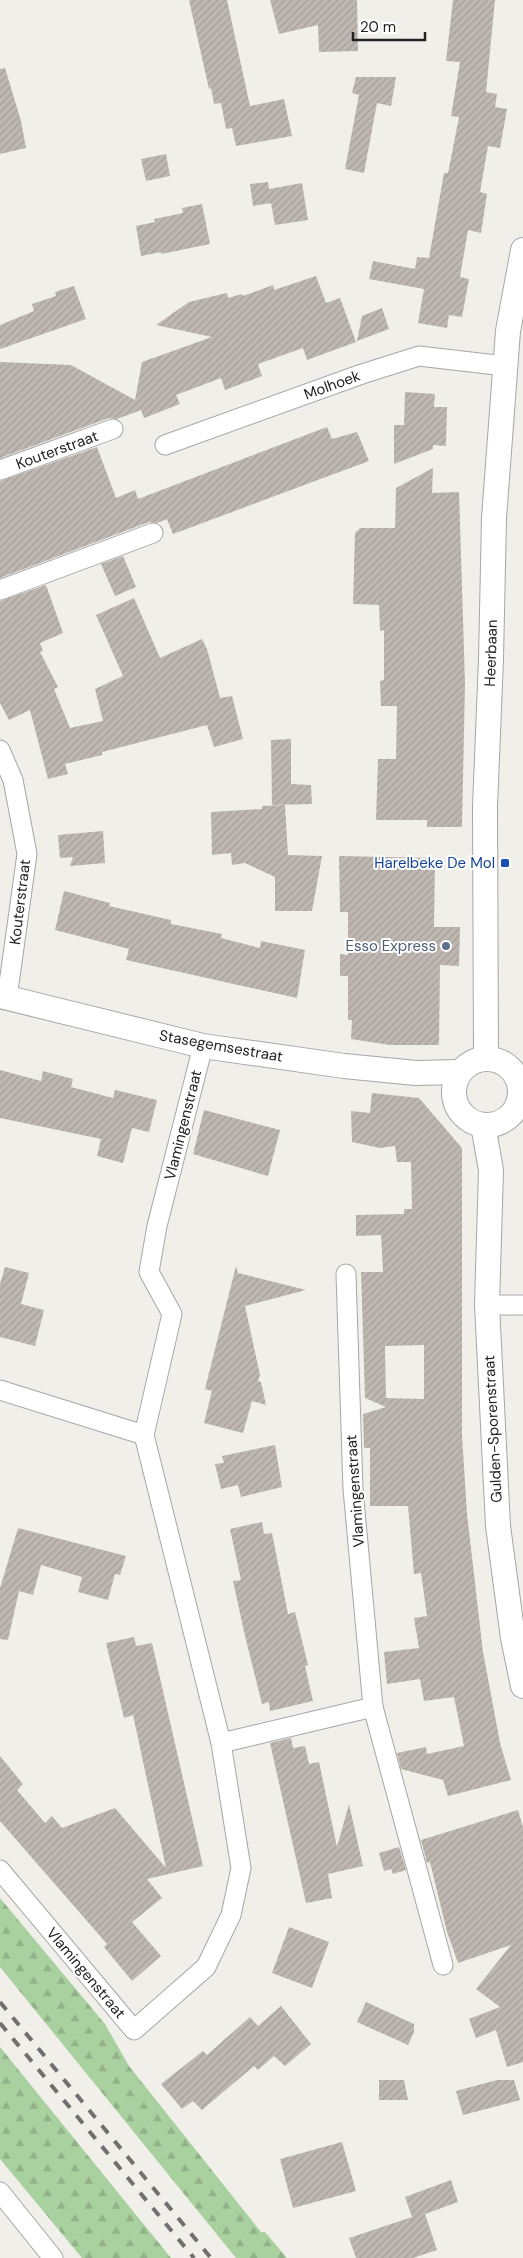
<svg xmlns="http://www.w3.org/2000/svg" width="523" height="2258" font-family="'DM Sans',sans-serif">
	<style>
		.forest { fill: url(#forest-firs) }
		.building { fill: url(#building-hatch); fill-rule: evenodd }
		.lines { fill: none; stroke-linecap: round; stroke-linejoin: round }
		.minor-casing { stroke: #a6a6a6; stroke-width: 21 }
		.tertiary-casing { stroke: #a6a6a6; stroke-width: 26 }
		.minor { stroke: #fff; stroke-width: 19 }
		.tertiary { stroke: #fff; stroke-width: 24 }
		.rail { stroke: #707070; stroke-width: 4; stroke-dasharray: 10 10; stroke-linecap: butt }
		.transit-dot { fill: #1a4fb4; stroke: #fff; stroke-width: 2 }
		.service-dot { fill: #5c6f8a; stroke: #fff; stroke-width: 2 }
		.labels { text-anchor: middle; stroke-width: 4; stroke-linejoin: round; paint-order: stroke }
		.street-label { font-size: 15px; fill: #222; stroke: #fff }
		.transit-label { font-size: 15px; fill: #164399; stroke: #fff; text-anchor: end }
		.service-label { font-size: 15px; fill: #4e5e75; stroke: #fff; text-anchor: end }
	</style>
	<defs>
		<pattern id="forest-firs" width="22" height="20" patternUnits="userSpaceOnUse" patternTransform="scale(1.25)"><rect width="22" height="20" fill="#a9d09f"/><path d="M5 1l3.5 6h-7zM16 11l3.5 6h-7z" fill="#91b289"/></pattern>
		<pattern id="building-hatch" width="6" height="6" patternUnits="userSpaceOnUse" patternTransform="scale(1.25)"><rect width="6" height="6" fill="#bfb8b2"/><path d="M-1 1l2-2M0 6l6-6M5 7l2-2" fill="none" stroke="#a49e99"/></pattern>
	</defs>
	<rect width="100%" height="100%" fill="#f1efe9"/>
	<!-- forest -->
	<g class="forest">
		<path d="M0 1898 105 2024 129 2066 261 2232H265L287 2258H236L0 1967Z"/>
		<path d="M0 2047 171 2258H82L0 2159Z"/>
	</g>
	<!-- building -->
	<g class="building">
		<path d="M189 0H227L250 106 284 99 292 136 236 146 232 128 226 129 221 103 214 104 211 88 209 89Z"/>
		<path d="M270 0H357L358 51 319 52 318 25 279 34Z"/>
		<path d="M453 0H495L486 92 497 94 495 107 507 109 500 148 488 146 480 192 487 194 481 233 468 230 460 277 469 279 462 317 449 315 447 328 418 323 424 289 369 279 373 261 415 269 417 257 429 258 444 173H448L459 117 451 116 460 62 446 61Z"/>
		<path d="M5 68 21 121 26 148 0 154V69Z"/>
		<path d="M356 77H396L391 106 377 103 364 173 345 169 359 95 352 93Z"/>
		<path d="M166 154 170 176 146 181 141 159Z"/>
		<path d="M268 182 269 189 302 183 308 220 275 225 271 203 253 206 250 184Z"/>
		<path d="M202 204 210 244 161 254V252L141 256 136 226 155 222 154 219 183 213 182 208Z"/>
		<path d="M316 276 326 303 340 298 356 342 307 360 303 348 258 364 262 376 225 390 221 378 176 395 180 404 144 418 141 410 117 419 109 418 0 458V362L71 365 135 400 142 362 212 337 156 325 189 302 227 293 228 298 242 294 243 296 273 285 274 290Z"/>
		<path d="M74 286 86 319 0 349V325L34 311 32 304 56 296 55 292Z"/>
		<path d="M382 308 389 329 357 341 362 316Z"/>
		<path d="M405 392 435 394 434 407H447L446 446 433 445V449L394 464V425H404Z"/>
		<path d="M327 427 332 439 357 432 369 461 173 534 167 519 157 523 149 522 0 578V481L97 447 116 498 135 490 138 499Z"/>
		<path d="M433 468 432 493 459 492 465 683 462 827H427V820H376L378 759H396L397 706H381L380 681 384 680V630L380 631 379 605 353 604 355 533 360 528H395L396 488Z"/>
		<path d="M123 556 136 587 115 596 101 564Z"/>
		<path d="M46 585 63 633 40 643 43 651 40 652 58 687 54 689 70 728 103 721 95 689 123 676 96 615 134 598 160 658 202 639 207 649 220 698 232 696 243 739 214 747 207 725 102 752V755L65 764 68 774 48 779 30 710 9 720 0 703V601Z"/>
		<path d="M291 739V784L311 785 312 804 272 805 271 740Z"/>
		<path d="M285 805 288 855 322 856 312 911H275V877L245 863 232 865 231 853 212 855 211 812 262 809V806Z"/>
		<path d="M103 831 105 863 70 866 73 857 60 858 58 835Z"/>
		<path d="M339 856 435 858 434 927H460L459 966 440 965 439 1045H390L351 1039 352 1020H348V976H340V954L348 955V912H340Z"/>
		<path d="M64 891 110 903 109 906 171 920V924L222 934 221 938 260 948 261 941 305 950 297 998 126 960 129 949 55 930Z"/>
		<path d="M0 1070 41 1081 43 1071 73 1079 71 1087 113 1098 115 1090 157 1100 149 1132 132 1128 123 1163 97 1156 101 1139 0 1118Z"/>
		<path d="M372 1093 419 1098 462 1148V1435L467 1514 483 1652 500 1743 511 1780 448 1796 443 1780 401 1769 397 1753 426 1747 427 1754 464 1746 454 1697 424 1701 420 1679 387 1684 384 1652 419 1648 414 1618 427 1616 421 1573 414 1574 408 1506H370V1448H364L363 1414 386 1407 365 1398 361 1272H383L381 1235 356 1236V1215L404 1214V1209H412L411 1162H397L395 1146 380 1148 352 1142 351 1111 370 1113ZM424 1345V1399L386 1398 385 1346Z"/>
		<path d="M204 1110 280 1130 268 1176 193 1154Z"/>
		<path d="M236 1266 238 1273 306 1290 245 1306 260 1375 258 1381 261 1382 266 1405 252 1401 243 1433 204 1423 212 1391 205 1389Z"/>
		<path d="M5 1267 29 1273 21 1304 44 1310 35 1346 0 1337V1284Z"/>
		<path d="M275 1445 282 1487 241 1497 238 1485 221 1489 215 1464 224 1463 222 1456Z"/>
		<path d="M262 1522 264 1534 272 1533 288 1614 295 1612 308 1665 305 1666 313 1701 270 1711 269 1702 262 1704 245 1636 233 1581 241 1580 230 1529Z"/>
		<path d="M18 1528 126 1556 120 1575 115 1574 108 1600 78 1592 82 1577 41 1565 33 1595 19 1591 8 1640 0 1639V1588Z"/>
		<path d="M134 1637 136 1646 152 1643 203 1866 147 1879 162 1898 132 1922 161 1956 132 1981 104 1947 107 1944 0 1821V1756L23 1784 17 1790 45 1823 52 1816 62 1828 115 1808 166 1868 133 1715 124 1718 106 1643Z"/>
		<path d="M291 1738 293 1748 305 1746 309 1764 319 1762 337 1847 349 1804 363 1866 328 1874 332 1898 306 1903 270 1743Z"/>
		<path d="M518 1810 523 1827V2062L507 2067 496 2030 476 2038 469 2019 500 2007 476 1989 511 1945 458 1963 447 1932 430 1862 427 1863 421 1840Z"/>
		<path d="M399 1847 406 1870 393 1874 391 1869 384 1871 379 1853Z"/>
		<path d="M289 1927 329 1942 312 1988 272 1973Z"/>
		<path d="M366 2002 414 2024V2032L408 2045 357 2022Z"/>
		<path d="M281 2006 311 2044 285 2066 274 2056 258 2070 254 2066 202 2110 193 2101 182 2109 161 2084 203 2051 207 2055 250 2017 258 2026Z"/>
		<path d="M379 2080H404L408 2100H379Z"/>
		<path d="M497 2080H514L520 2100 463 2115 456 2091Z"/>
		<path d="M342 2142 356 2191 293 2208 280 2159Z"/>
		<path d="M451 2180 458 2202 425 2214 437 2250 413 2258H356L349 2238 412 2217 405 2197Z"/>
	</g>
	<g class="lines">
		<!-- minor casing -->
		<g class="minor-casing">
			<g id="minor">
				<path d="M165 445 362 374 419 356 505 366"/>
				<path d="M0 470 113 429"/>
				<path d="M0 590 153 533"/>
				<path d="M0 750 13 780 27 854 7 998"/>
				<path d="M346 1274 353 1489 373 1707 443 1965"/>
				<path d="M487 1305H523"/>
				<path d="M0 1390 144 1435"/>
				<path d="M221 1743 373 1707"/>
				<path d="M0 1870 134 2030 206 1967 231 1915 241 1868 221 1743 144 1435 172 1314 149 1272 157 1226 203 1046"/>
				<path d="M0 2192 53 2258"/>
			</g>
		</g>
		<!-- tertiary casing -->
		<g class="tertiary-casing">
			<g id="tertiary">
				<path d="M0 996 203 1046 344 1066 416 1073 459 1072"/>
				<path d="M486 1058 485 807 491 659 494 518 508 331 523 250"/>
				<circle cx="487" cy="1092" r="33"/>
				<path d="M483 1125 491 1170 487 1305 498 1526 513 1638 523 1686"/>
			</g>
		</g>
		<!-- minor -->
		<use href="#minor" class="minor"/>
		<!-- tertiary -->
		<use href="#tertiary" class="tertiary"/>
		<!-- rail -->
		<g class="rail">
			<path d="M0 2002 211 2258"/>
			<path d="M0 2023 194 2258"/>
		</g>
	</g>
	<!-- markers -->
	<rect class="transit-dot" x="500" y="858" width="10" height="10" rx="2.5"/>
	<circle class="service-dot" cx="446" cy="946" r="5"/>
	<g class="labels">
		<!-- street labels -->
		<g class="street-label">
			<text transform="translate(332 385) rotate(-20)" y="5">Molhoek</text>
			<text transform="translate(57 450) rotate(-20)" y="5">Kouterstraat</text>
			<text transform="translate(491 653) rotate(-88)" y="5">Heerbaan</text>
			<text transform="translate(20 902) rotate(-83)" y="5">Kouterstraat</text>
			<text transform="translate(221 1046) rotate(10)" y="5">Stasegemsestraat</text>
			<text transform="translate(183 1125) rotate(-76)" y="5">Vlamingenstraat</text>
			<text transform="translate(493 1429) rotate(-93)" y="5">Gulden-Sporenstraat</text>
			<text transform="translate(355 1491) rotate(-94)" y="5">Vlamingenstraat</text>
			<text transform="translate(86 1973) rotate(50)" y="5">Vlamingenstraat</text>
		</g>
		<!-- transit labels -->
		<g class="transit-label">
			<text x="495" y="868">Harelbeke De Mol</text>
		</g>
		<!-- service labels -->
		<g class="service-label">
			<text x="436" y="951">Esso Express</text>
		</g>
	</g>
	<!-- scale -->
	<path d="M353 32v8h72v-8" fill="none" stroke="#222222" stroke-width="2.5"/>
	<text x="360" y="32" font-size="15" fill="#222222" stroke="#ffffff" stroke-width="4" paint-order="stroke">20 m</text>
</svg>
